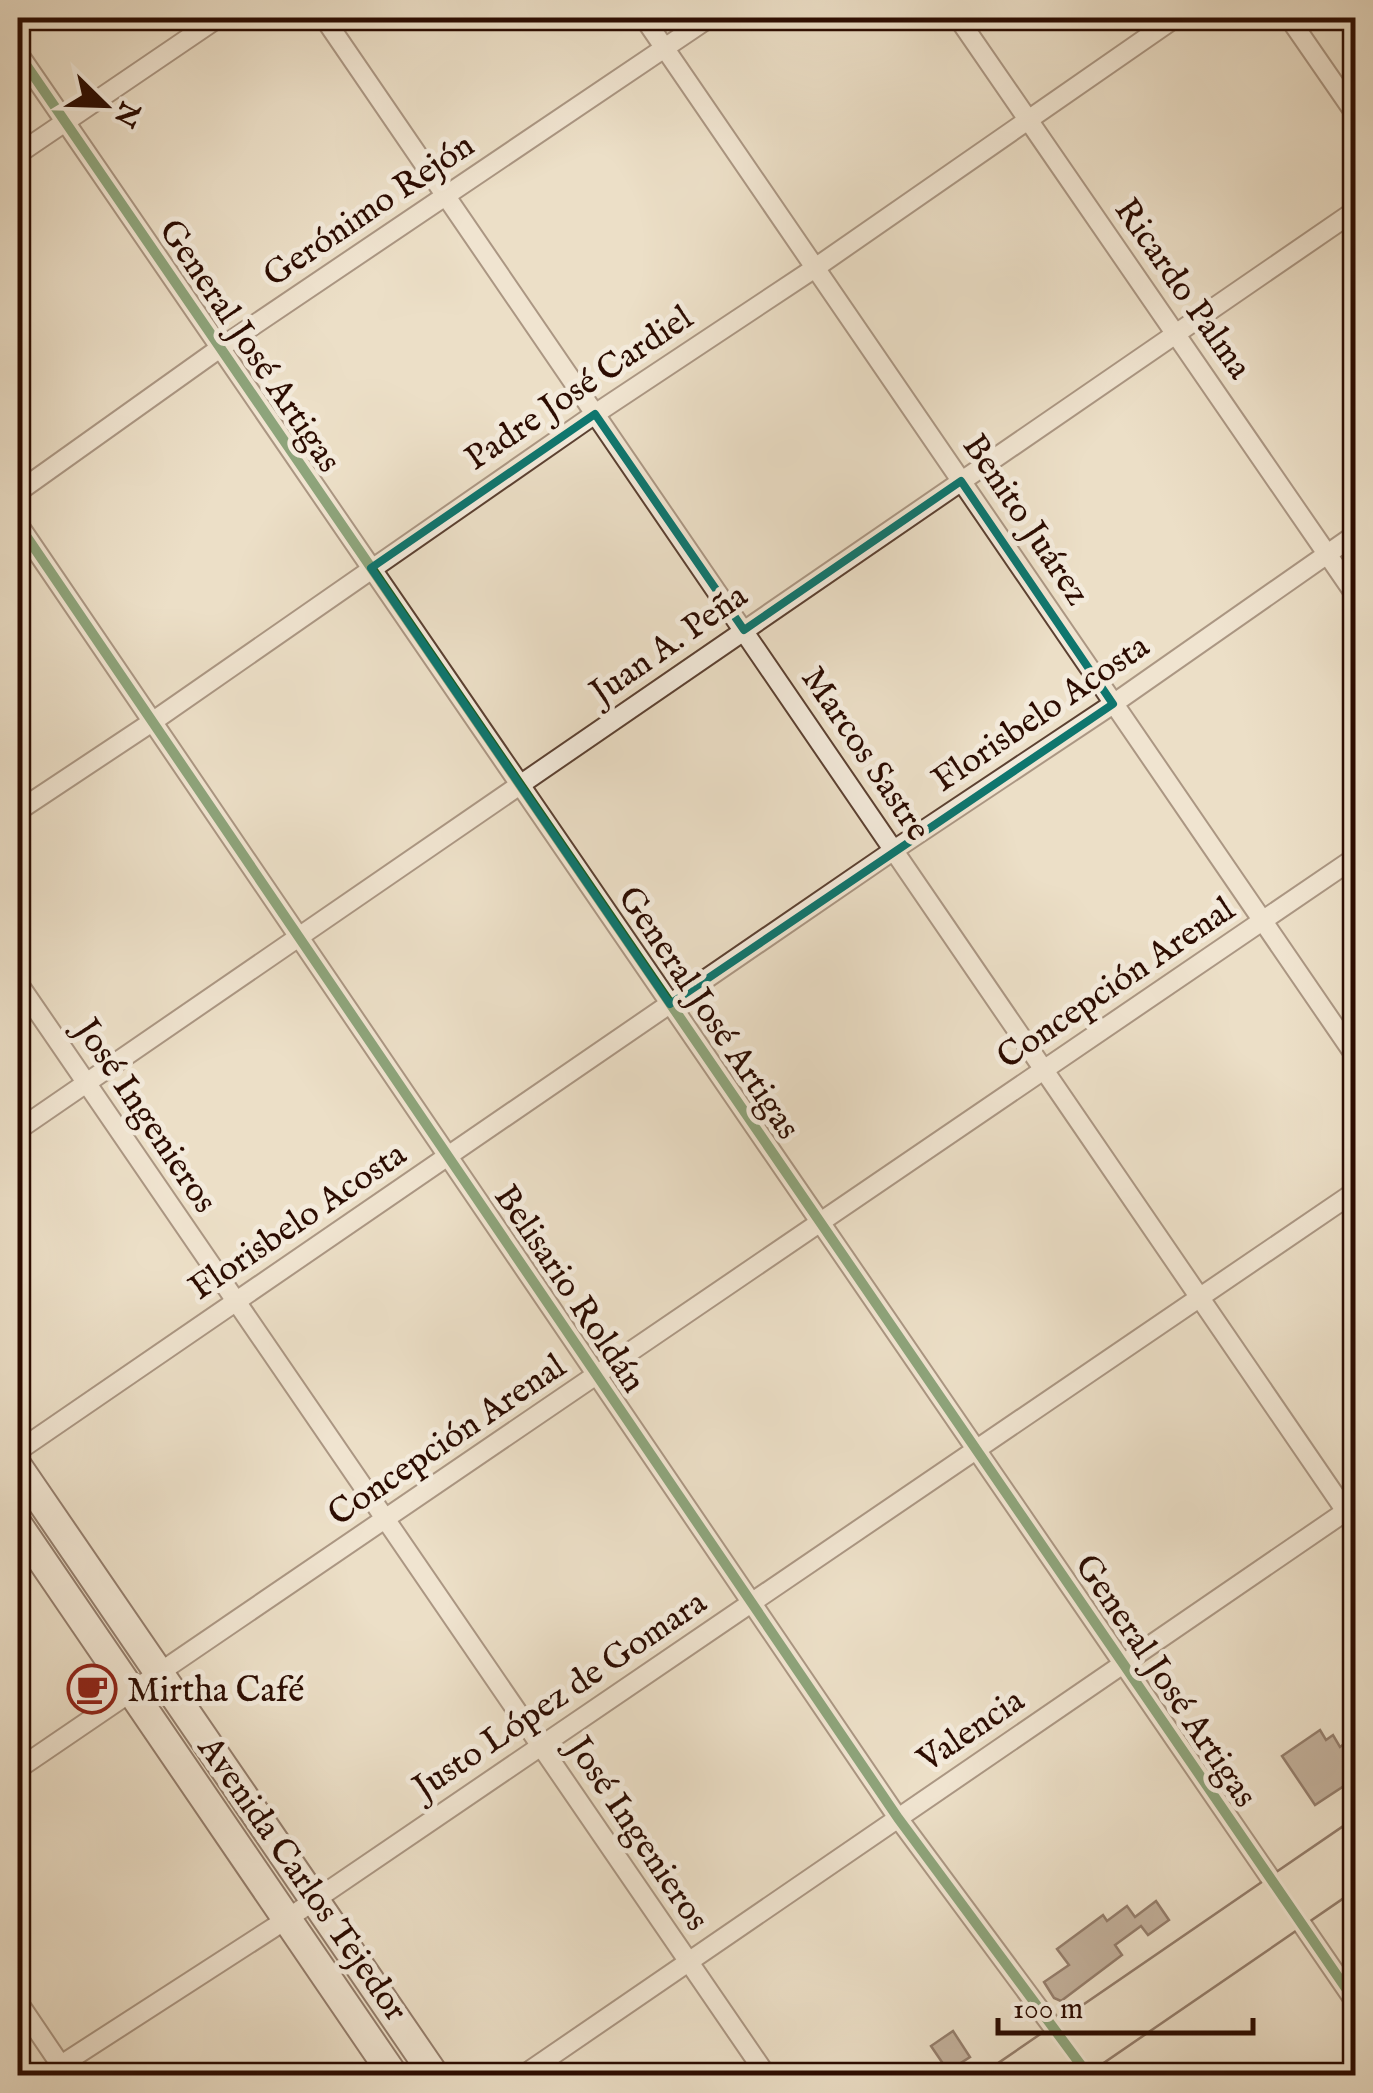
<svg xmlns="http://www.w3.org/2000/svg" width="1373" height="2093" font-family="'IM FELL English',serif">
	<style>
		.building { fill: #907a68; stroke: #2c0c01; stroke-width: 2.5 }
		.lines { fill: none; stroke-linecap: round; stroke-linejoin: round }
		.street-casing { stroke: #5c4132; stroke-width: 22 }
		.secondary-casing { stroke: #2c0c01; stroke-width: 32 }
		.primary-casing { stroke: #2c0c01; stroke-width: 35 }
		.street { stroke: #f3eadb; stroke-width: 18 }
		.secondary { stroke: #f3eadb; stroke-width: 28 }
		.primary { stroke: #ecdfc7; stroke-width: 30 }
		.cycleway-casing { stroke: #f3eadb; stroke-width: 16 }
		.cycleway { stroke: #1b5e20; stroke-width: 10 }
		.marked { fill: none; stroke: #0f766e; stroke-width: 8; stroke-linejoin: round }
		.labels { text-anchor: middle; stroke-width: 10; stroke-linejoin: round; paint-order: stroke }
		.street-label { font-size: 35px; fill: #2c0c01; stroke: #f3eadb }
		.poi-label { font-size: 35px; fill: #2c0c01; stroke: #f3eadb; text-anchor: start }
	</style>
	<rect width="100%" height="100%" fill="#ecdfc7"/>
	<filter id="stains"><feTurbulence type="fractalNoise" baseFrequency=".002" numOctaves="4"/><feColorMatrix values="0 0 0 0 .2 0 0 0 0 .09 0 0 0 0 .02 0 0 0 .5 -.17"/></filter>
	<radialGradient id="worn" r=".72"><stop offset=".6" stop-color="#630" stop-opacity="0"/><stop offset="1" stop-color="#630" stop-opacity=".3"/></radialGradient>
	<!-- building -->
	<g class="building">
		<path d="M1320 1730 1326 1740 1333 1735 1340 1747 1356 1735V1778L1315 1805 1282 1756Z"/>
		<path d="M1156 1901 1169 1920 1148 1935 1141 1926 1115 1945 1122 1955 1061 2001 1054 1998 1044 1982 1069 1965 1057 1949 1103 1915 1107 1921 1127 1906 1135 1917Z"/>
		<path d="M953 2031 970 2057 948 2071 931 2046Z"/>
	</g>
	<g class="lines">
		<!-- street casing -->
		<g class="street-casing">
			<g id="street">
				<path d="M324 18 1356 1526"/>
				<path d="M644 18 1356 1057"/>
				<path d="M958 18 1356 596"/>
				<path d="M1289 18 1356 115"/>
				<path d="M18 53 1356 2003"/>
				<path d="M18 154 218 18"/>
				<path d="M18 492 220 348 709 18"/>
				<path d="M18 524 898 1818 1089 2076"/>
				<path d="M18 811 152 722 595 414 815 268 1175 18"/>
				<path d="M18 983 767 2076"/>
				<path d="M18 1130 1356 210"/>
				<path d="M18 1451 894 850 1113 704 1356 534"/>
				<path d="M18 1769 1356 857"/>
				<path d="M18 2002 68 2076"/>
				<path d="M44 2076 287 1919 1356 1191"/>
				<path d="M522 2076 1355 1505"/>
			</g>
		</g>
		<!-- secondary casing -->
		<g class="secondary-casing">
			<g id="secondary">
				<path d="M18 1467 435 2076"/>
				<path d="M18 1525 394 2076"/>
			</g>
		</g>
		<!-- primary casing -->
		<g class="primary-casing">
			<g id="primary">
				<path d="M1008 2076 1356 1837"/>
				<path d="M1056 2076 1356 1870"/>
			</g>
		</g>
		<!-- street -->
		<use href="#street" class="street"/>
		<!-- secondary -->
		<use href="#secondary" class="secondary"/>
		<!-- primary -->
		<use href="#primary" class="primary"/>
		<!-- cycleway casing -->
		<g class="cycleway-casing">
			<g id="cycleway">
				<path d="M18 53 1356 2003"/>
				<path d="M18 524 898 1818 1089 2076"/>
			</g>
		</g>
		<!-- cycleway -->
		<use href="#cycleway" class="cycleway"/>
	</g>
	<!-- marked area -->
	<path d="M0 0H1373V2093H0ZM595 414 744 630 961 481 1113 704 670 1004 371 568Z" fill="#ecdfc7" fill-opacity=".55" fill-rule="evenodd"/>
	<path class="marked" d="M595 414 744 630 961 481 1113 704 670 1004 371 568Z"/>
	<!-- icons -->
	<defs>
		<g id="cafe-ring" transform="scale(2.5)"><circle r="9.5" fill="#f3eadb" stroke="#8f2418" stroke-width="1.5"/><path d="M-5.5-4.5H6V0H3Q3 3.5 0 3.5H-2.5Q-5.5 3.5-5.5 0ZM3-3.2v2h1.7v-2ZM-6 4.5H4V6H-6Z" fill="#8f2418"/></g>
	</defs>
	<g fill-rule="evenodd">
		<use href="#cafe-ring" x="92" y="1689"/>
	</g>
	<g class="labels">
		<!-- street labels -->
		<g class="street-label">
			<text transform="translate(368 209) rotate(-34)" y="12">Gerónimo Rejón</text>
			<text transform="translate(1184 288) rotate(55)" y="12">Ricardo Palma</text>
			<text transform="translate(251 345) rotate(56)" y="12">General José Artigas</text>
			<text transform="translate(578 387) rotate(-34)" y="12">Padre José Cardiel</text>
			<text transform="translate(1027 519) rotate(56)" y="12">Benito Juárez</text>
			<text transform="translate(668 643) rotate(-35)" y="12">Juan A. Peña</text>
			<text transform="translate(1040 712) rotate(-34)" y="12">Florisbelo Acosta</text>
			<text transform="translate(867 753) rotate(56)" y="12">Marcos Sastre</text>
			<text transform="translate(1115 982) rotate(-34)" y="12">Concepción Arenal</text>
			<text transform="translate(710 1012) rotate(56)" y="12">General José Artigas</text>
			<text transform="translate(147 1115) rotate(56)" y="12">José Ingenieros</text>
			<text transform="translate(297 1220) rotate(-34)" y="12">Florisbelo Acosta</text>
			<text transform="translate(571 1288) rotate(56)" y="12">Belisario Roldán</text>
			<text transform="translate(446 1439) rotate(-34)" y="12">Concepción Arenal</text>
			<text transform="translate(1167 1680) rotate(56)" y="12">General José Artigas</text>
			<text transform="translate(559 1694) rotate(-34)" y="12">Justo López de Gomara</text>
			<text transform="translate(970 1729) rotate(-34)" y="12">Valencia</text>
			<text transform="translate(639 1833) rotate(56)" y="12">José Ingenieros</text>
			<text transform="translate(304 1878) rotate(55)" y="12">Avenida Carlos Tejedor</text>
		</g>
		<!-- poi labels -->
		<g class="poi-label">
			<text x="127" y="1701">Mirtha Café</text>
		</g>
	</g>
	<!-- margin -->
	<rect width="1373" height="2093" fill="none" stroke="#ecdfc7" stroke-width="60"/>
	<rect x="20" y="20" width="1333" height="2053" fill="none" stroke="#2c0c01" stroke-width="5"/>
	<rect x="30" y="30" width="1313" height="2033" fill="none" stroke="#2c0c01" stroke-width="2.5"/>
	<!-- north arrow -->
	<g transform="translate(105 105) rotate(113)" stroke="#f3eadb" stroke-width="8" paint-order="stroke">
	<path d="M0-8L18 38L0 25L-18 38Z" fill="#2c0c01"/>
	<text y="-15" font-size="28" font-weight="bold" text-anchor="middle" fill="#2c0c01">N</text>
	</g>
	<!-- scale -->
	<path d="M998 2018v15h255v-15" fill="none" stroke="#2c0c01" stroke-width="5"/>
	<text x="1013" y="2018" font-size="30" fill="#2c0c01" stroke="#f3eadb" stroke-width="8" paint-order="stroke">100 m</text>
	<rect width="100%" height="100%" filter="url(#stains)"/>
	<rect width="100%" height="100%" fill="url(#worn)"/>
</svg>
